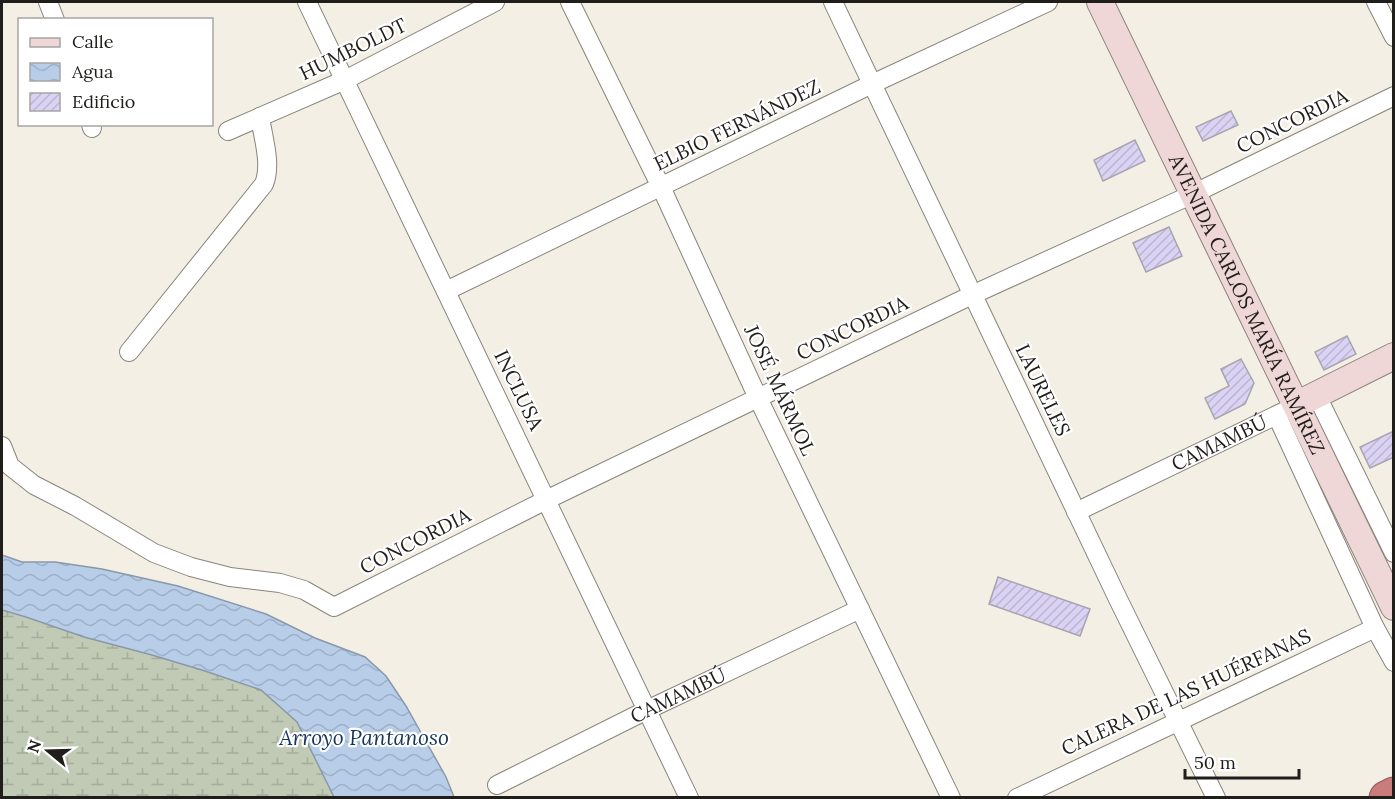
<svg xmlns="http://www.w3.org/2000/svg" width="1395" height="799" font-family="Lora,serif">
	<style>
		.wetland { fill: url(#wetland-marsh) }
		.water { fill: url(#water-waves); stroke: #8a98aa; stroke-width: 1.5 }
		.building { fill: url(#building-hatch); stroke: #a6a4ae; stroke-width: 1.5 }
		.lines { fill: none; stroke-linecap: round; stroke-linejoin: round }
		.street-casing { stroke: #89847b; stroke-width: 20 }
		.secondary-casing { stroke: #89847b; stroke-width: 28 }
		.highway-casing { stroke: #8e5a5a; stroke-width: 35 }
		.street { stroke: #fff; stroke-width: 18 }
		.secondary { stroke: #efd7d8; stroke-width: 26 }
		.highway { stroke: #ca7b7c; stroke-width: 33 }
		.labels { text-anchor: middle; stroke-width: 4.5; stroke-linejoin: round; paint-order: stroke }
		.street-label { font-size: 20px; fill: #201e1b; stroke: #fff }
		.water-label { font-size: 21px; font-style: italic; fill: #153459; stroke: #fff }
	</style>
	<defs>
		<pattern id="wetland-marsh" width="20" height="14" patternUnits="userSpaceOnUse" patternTransform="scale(1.5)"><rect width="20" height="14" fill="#c0cab5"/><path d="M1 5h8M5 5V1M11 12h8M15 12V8" fill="none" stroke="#a5ad9b"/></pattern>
		<pattern id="water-waves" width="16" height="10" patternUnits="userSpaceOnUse" patternTransform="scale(1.5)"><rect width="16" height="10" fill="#b7cde8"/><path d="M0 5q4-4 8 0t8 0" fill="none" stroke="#9db0c6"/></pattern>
		<pattern id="building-hatch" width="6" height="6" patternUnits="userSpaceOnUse" patternTransform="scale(1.5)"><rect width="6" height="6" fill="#dbd3f4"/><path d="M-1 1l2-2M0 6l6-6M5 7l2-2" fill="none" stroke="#bcb5d1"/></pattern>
	</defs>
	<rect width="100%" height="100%" fill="#f4efe5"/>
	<!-- wetland -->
	<path class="wetland" d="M2 610 205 671 261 690 297 722 334 797H2Z"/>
	<!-- water -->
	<path class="water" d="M2 555 22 562H55L102 569 178 586 266 614 315 638 365 657 386 676 406 706 424 738 446 777 454 797H334L297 722 261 690 205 671 152 655 84 637 26 617 2 610Z"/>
	<!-- building -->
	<g class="building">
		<path d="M1231 111 1238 125 1203 141 1196 127Z"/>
		<path d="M1135 140 1145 161 1103 181 1094 160Z"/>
		<path d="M1169 227 1182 256 1146 272 1133 243Z"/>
		<path d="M1347 336 1356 354 1324 370 1315 352Z"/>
		<path d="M1241 359 1254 383 1245 404 1215 419 1205 398 1229 386 1221 369Z"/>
		<path d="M1394 431V457L1370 468 1360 447Z"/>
		<path d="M998 577 1090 609 1080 636 989 604Z"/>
	</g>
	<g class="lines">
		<!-- street casing -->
		<g class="street-casing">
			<g id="street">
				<path d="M48 2 55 20"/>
				<path d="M307 2 689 798"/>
				<path d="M570 2 661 187 758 398 951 798"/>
				<path d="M833 2 1118 599 1216 798"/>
				<path d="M1376 2 1394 37"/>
				<path d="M91 124 92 128"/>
				<path d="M228 131 345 80 495 2"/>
				<path d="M446 291 872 84 1048 2"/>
				<path d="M129 352 264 184C272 164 263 138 260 117"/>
				<path d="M1316 394 1394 553"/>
				<path d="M1277 416 1375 628 1394 662"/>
				<path d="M2 446 10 466 34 485 75 506 154 553 191 567 230 577 280 583 304 590 334 607 546 500 972 295 1193 194 1394 96"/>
				<path id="s1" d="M1076 512 1287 410"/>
				<path id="s2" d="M497 785 647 710 860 609"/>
				<path d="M1017 798 1375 628"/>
			</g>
		</g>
		<!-- secondary casing -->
		<g class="secondary-casing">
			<g id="secondary">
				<path id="s3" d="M1100 2 1394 607"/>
				<path d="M1296 405 1394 356"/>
			</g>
		</g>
		<!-- highway casing -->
		<g class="highway-casing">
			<path id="highway" d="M1386 798 1394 794"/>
		</g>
		<!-- street -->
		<use href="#street" class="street"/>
		<!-- secondary -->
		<use href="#secondary" class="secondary"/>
		<!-- highway -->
		<use href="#highway" class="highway"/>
	</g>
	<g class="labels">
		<!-- street labels -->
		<g class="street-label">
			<text transform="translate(353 49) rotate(-26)" y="7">HUMBOLDT</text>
			<text transform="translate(1292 121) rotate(-26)" y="7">CONCORDIA</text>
			<text transform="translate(737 125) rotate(-26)" y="7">ELBIO FERNÁNDEZ</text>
			<text dy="7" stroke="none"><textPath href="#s3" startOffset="336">AVENIDA CARLOS MARÍA RAMÍREZ</textPath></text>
			<text transform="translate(852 328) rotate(-26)" y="7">CONCORDIA</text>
			<text transform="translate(519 390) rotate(64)" y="7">INCLUSA</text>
			<text transform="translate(780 390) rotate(65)" y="7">JOSÉ MÁRMOL</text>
			<text transform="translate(1043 390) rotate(64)" y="7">LAURELES</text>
			<text dy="7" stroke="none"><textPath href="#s1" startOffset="159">CAMAMBÚ</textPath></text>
			<text transform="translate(415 541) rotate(-27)" y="7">CONCORDIA</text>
			<text transform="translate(1186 692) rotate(-25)" y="7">CALERA DE LAS HUÉRFANAS</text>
			<text dy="7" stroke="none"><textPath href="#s2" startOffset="202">CAMAMBÚ</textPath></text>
		</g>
		<!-- water labels -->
		<g class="water-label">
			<text x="364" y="745">Arroyo Pantanoso</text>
		</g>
	</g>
	<!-- border -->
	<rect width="1395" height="799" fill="none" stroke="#201e1b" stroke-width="6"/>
	<!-- legend -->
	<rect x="18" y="18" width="195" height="108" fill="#ffffff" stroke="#a6a5a4" stroke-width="1.5"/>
	<rect x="30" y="38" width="30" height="9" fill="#efd7d8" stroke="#a6a5a4" stroke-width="1.5"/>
	<text x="72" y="48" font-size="18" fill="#201e1b">Calle</text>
	<rect x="30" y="63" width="30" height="18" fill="url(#water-waves)" stroke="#a6a5a4" stroke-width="1.5"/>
	<text x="72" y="78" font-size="18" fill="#201e1b">Agua</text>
	<rect x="30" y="93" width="30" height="18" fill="url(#building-hatch)" stroke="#a6a5a4" stroke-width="1.5"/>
	<text x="72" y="108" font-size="18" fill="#201e1b">Edificio</text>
	<!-- north arrow -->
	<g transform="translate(48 751) rotate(289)" stroke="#ffffff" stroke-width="4.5" paint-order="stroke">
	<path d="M0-4.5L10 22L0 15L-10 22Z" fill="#201e1b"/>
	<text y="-9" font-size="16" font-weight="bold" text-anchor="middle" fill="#201e1b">N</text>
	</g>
	<!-- scale -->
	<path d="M1185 769v9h114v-9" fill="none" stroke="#201e1b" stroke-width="3"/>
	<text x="1194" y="769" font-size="18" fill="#201e1b" stroke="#ffffff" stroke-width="4.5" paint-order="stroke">50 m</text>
</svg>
